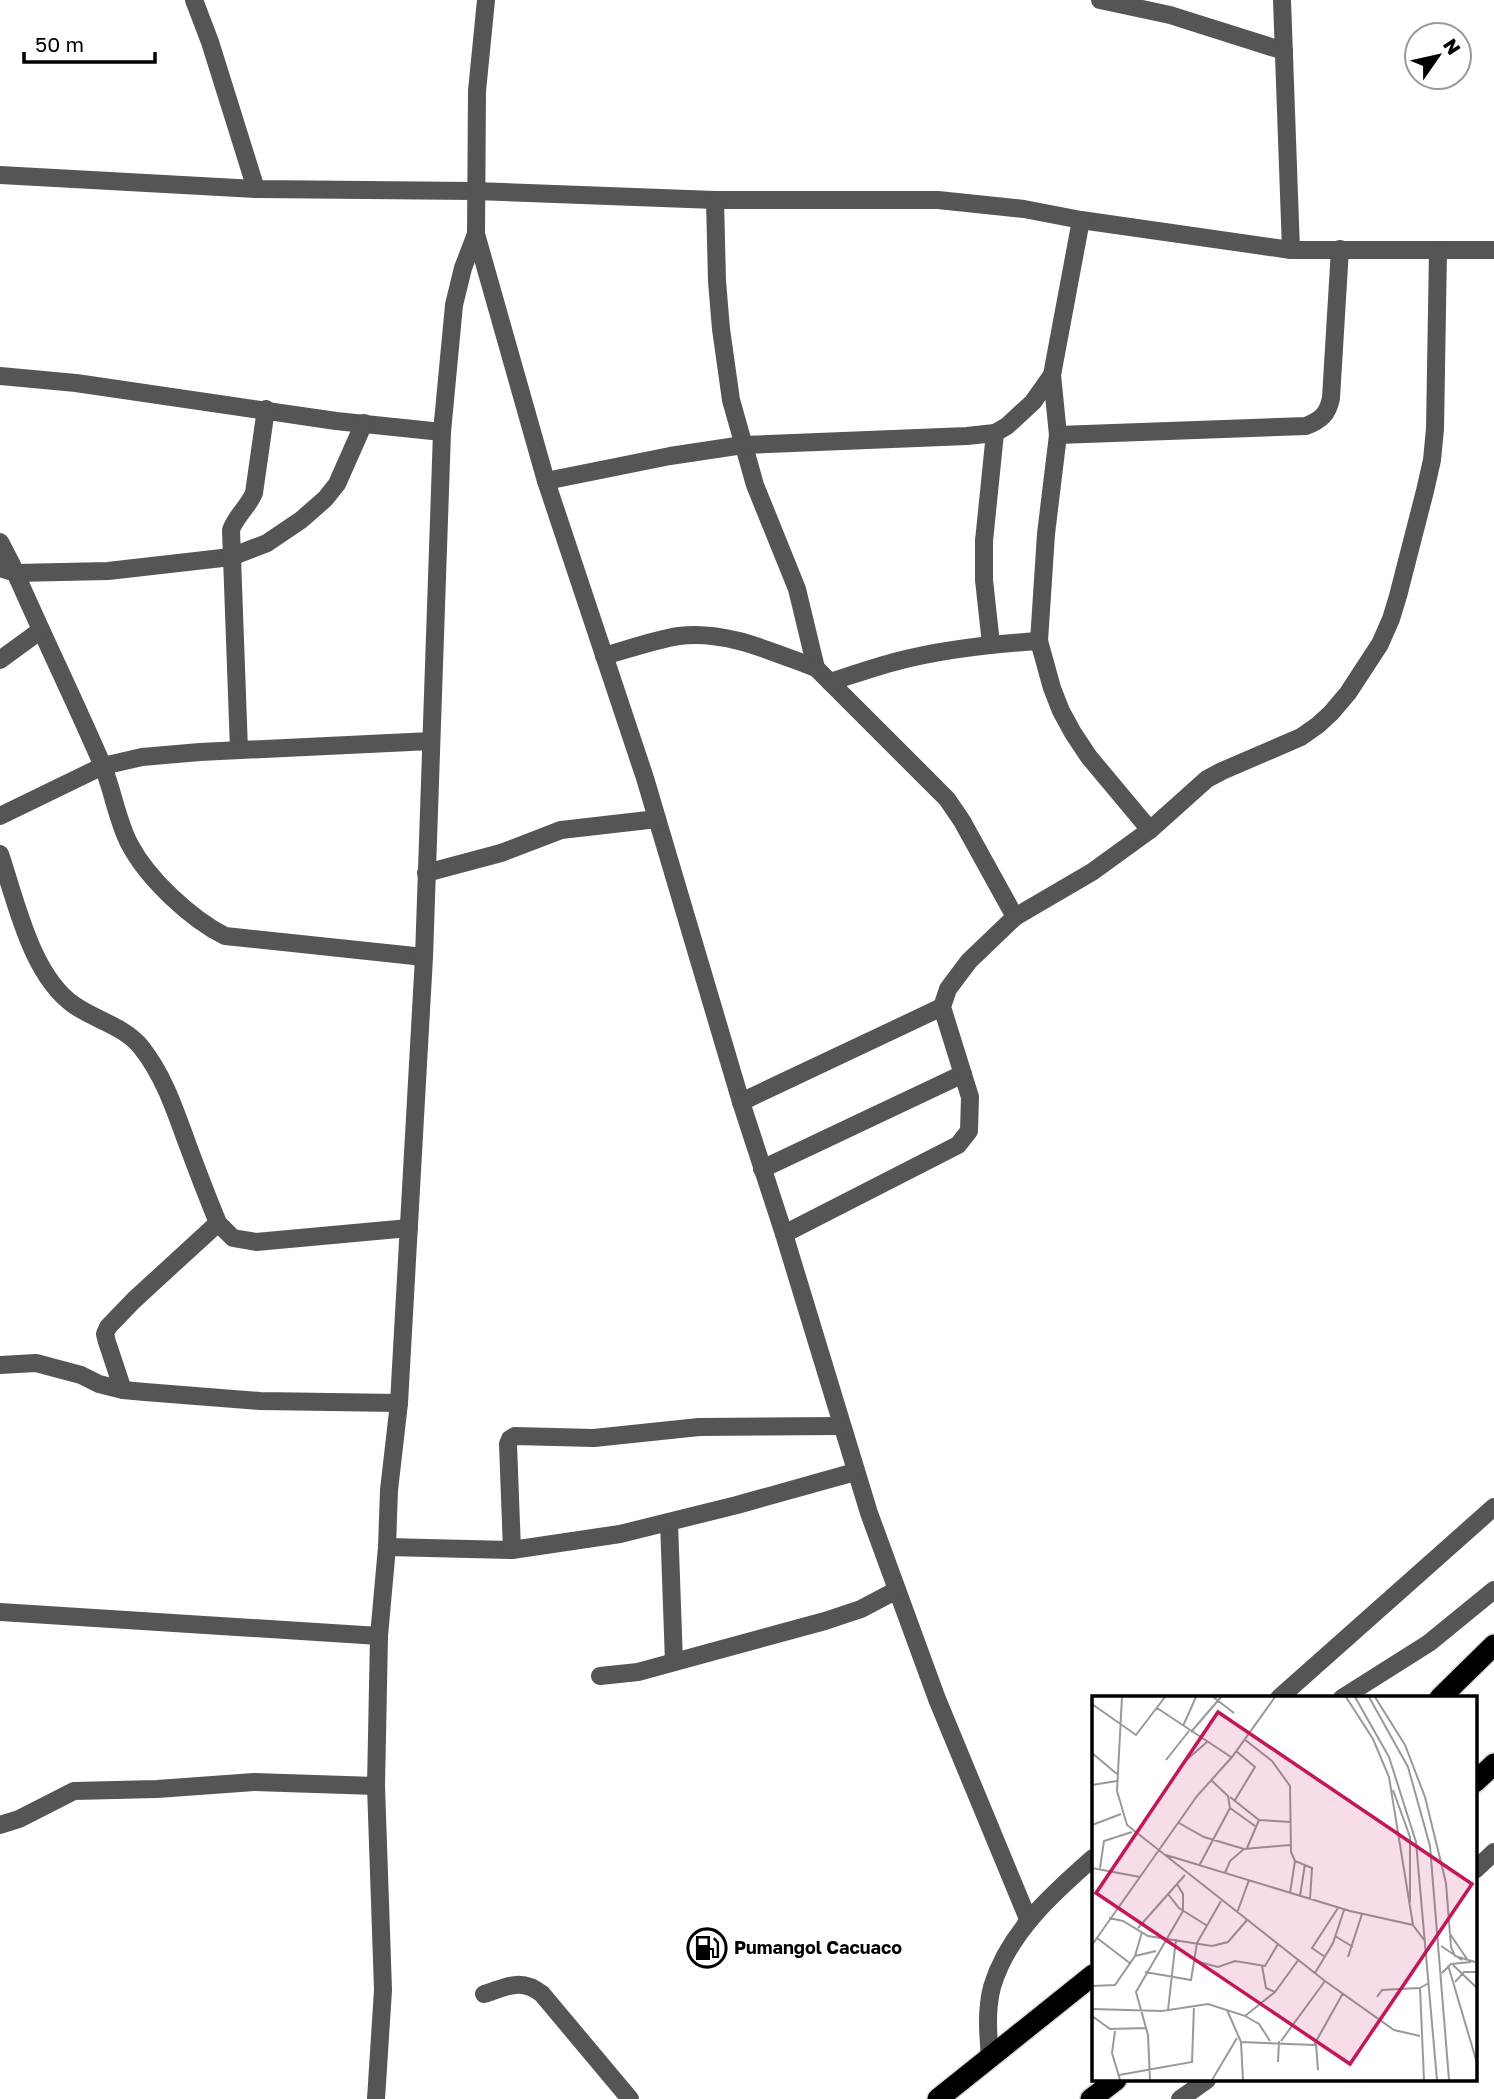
<svg xmlns="http://www.w3.org/2000/svg" width="1494" height="2099" font-family="'Golos Text',sans-serif">
	<style>
		.lines { fill: none; stroke-linecap: round; stroke-linejoin: round }
		.highway-casing { stroke: #dbdbdb; stroke-width: 24 }
		.minor { stroke: #555; stroke-width: 18 }
		.highway { stroke: #000; stroke-width: 21 }
		.labels { text-anchor: middle; stroke-width: 7; stroke-linejoin: round; paint-order: stroke }
		.poi-label { font-size: 18px; font-weight: bold; fill: #000; stroke: #fff; text-anchor: start }
		.inset-road { fill: none; stroke: #999; stroke-width: 2 }
		.view { fill: #c2185b; fill-opacity: 0.15; stroke: #c2185b; stroke-width: 3.5 }
		.inset-edge { fill: none; stroke: #000; stroke-width: 3.5 }
	</style>
	<rect width="100%" height="100%" fill="#fff"/>
	<g class="lines">
		<!-- highway casing -->
		<g class="highway-casing">
			<g id="highway">
				<path d="M1440 1698 1494 1645"/>
				<path d="M1475 1782 1494 1764"/>
				<path d="M938 2099 1093 1975"/>
				<path d="M1091 2099 1116 2080"/>
			</g>
		</g>
		<!-- minor -->
		<g class="minor">
			<path d="M194 0 210 42 256 189"/>
			<path d="M1100 0 1170 15 1284 51"/>
			<path d="M1282 0 1291 250"/>
			<path d="M0 175 256 189 475 191 715 200H938L1024 209 1081 220 1291 250H1494"/>
			<path d="M715 200 717 281 721 329 731 400 755 485 797 589 816 668 947 799 962 821 1015 917"/>
			<path d="M476 234 546 481 645 778 741 1102 784 1234 869 1513 937 1699 1028 1919"/>
			<path d="M1052 375 1058 435 1046 534 1039 641 1052 688 1061 711 1073 733 1089 757 1150 830"/>
			<path d="M0 376 76 383 336 421 442 432"/>
			<path d="M1058 435 1306 426C1321 420 1328 414 1331 398L1340 249"/>
			<path d="M546 481 670 456 743 445 967 436 995 433 1007 426 1033 402 1052 375 1081 220"/>
			<path d="M0 542 12 565C41 632 73 697 102 764 113 790 117 821 130 845 148 879 191 919 225 936L424 957"/>
			<path d="M0 568 16 573 108 571 231 557 267 543 301 520 325 499 337 484 364 423"/>
			<path d="M991 644 984 580V541L995 433"/>
			<path d="M604 656C629 649 654 640 679 636 726 630 772 652 816 668"/>
			<path d="M0 660 41 630"/>
			<path d="M830 682C852 675 875 667 898 661 944 649 992 644 1039 641"/>
			<path d="M239 750 231 530C236 516 248 507 254 493L266 409"/>
			<path d="M0 816 103 766 142 757 200 752 431 741"/>
			<path d="M0 854C16 901 31 975 74 1005 95 1020 124 1026 141 1047 164 1076 175 1110 187 1143 197 1170 207 1196 218 1223L233 1238 256 1242 409 1228"/>
			<path d="M426 873 501 853 561 830 657 819"/>
			<path d="M741 1102 942 1007"/>
			<path d="M762 1169 963 1074"/>
			<path d="M784 1234 958 1145 969 1131 970 1097 942 1007 948 989 969 961 1015 917 1092 872 1150 830 1207 779 1222 771 1301 737 1318 725 1331 713 1348 693 1380 644 1391 619 1398 596 1425 491 1432 460 1435 429 1438 250"/>
			<path d="M0 1365 36 1363 81 1375 99 1384 123 1390 145 1392 260 1401 399 1403"/>
			<path d="M123 1390 107 1342 105 1334 108 1327 134 1300 218 1223"/>
			<path d="M669 1522 674 1662"/>
			<path d="M387 1547 512 1550 620 1534 737 1505 855 1472"/>
			<path d="M512 1550 508 1444 510 1439 515 1436 594 1438 699 1427 841 1426"/>
			<path d="M0 1612 379 1636"/>
			<path d="M600 1676 638 1672 825 1621 861 1609 897 1590"/>
			<path d="M1279 1698 1494 1507"/>
			<path d="M1342 1698 1429 1643 1494 1590"/>
			<path d="M0 1825 19 1819 74 1791 157 1789 254 1782 376 1786"/>
			<path d="M1475 1870 1494 1852"/>
			<path d="M484 1994C507 1987 521 1977 542 1994L630 2099"/>
			<path d="M990 2057C988 2034 986 2010 992 1987 1008 1933 1052 1894 1093 1858"/>
			<path d="M376 2099 383 1990 376 1786 379 1636 387 1547 389 1490 399 1403 424 957 442 432 454 305 463 268 476 234 477 91 486 0"/>
			<path d="M1180 2099 1207 2080"/>
		</g>
		<!-- highway -->
		<use href="#highway" class="highway"/>
	</g>
	<!-- icons -->
	<defs>
		<g id="fuel-ring" transform="scale(2.0125)"><circle r="9.5" fill="#fff" stroke="#000" stroke-width="1.5"/><path d="M-5.5-6h7V0h2V4h1.3V-2.5L3-4.5l.8-.8L6-3V5H2.5V1h-1V6h-7ZM-4.2-4.7v3.2H.2V-4.7Z" fill="#000"/></g>
	</defs>
	<g fill-rule="evenodd">
		<use href="#fuel-ring" x="707" y="1948"/>
	</g>
	<g class="labels">
		<!-- poi labels -->
		<g class="poi-label">
			<text x="734" y="1954">Pumangol Cacuaco</text>
		</g>
	</g>
	<!-- overview -->
	<g transform="translate(1092 1696)">
		<rect width="385" height="385" fill="#fff"/>
		<path class="inset-road" d="M30 1 25 95 35 129 233 285 302 334 328 340M121 1 142 17M254 1 281 43 297 81 321 229 332 244M263 1 297 61 324 146 345 384M277 1 316 71 338 150 357 384M283 1 313 49 333 101 354 187 359 251 363 260 383 266M0 8 44 39 73 1M65 12 139 61M91 30 104 1M99 36 129 1M152 43 180 65 198 90 199 156 203 165 220 172 218 203M0 57 25 78M74 64 97 35M91 67 115 46M0 89 25 85M301 94 318 141V206M138 101 167 124 199 126M143 104 163 71 144 55M138 112 163 130M87 127 112 141 152 153 198 149M0 129 29 118M155 152 167 124M74 159 258 215 321 229M107 170 138 112 136 100 119 84M0 172 48 181M8 172 12 145 40 136M133 177 138 165 152 153M198 197 203 165M76 198 87 212 114 229M208 200 213 168M145 217 157 184M17 222 31 225 56 240 120 250 136 246 155 224M46 232 93 179M358 238 375 263M243 240 261 251M5 242 39 268M0 249 105 100 140 61 183 1M349 250 370 264M43 260 64 255M233 261 220 252 246 212M256 261 270 218M103 265 126 271 143 265 173 270 186 248M356 269 385 367M361 269 385 292M170 270 174 292 183 296M53 276 99 284 105 247 129 205M223 277 241 247 252 214M350 277 359 268 379 266M363 286 372 276H384M0 290 23 289 43 260 50 236M285 301 290 294 327 292M0 313 70 315 116 308 153 320 183 296 207 263M76 314 84 243M135 314 149 346 222 349 251 297M0 320 18 333 54 332M153 320 167 328 178 345M23 335 20 357 28 384M189 345 233 285M149 346 151 384M224 348 226 374M186 366 187 345M27 379 100 366 102 310M58 384 56 339 44 296 91 215V198L85 188M120 384 145 342M332 384 328 292 337 287"/>
		<path class="view" d="M126 16 380 188 258 368 4 197Z"/>
		<rect width="385" height="385" class="inset-edge"/>
	</g>
	<!-- north arrow -->
	<g transform="translate(1438 56) rotate(56)"><circle r="33" fill="#ffffff" stroke="#999999" stroke-width="2"/>
	<path d="M0-5L12 26L0 18L-12 26Z" fill="#000000"/>
	<text y="-10" font-size="19" font-weight="bold" text-anchor="middle" fill="#000000">N</text>
	</g>
	<!-- scale -->
	<path d="M24 52v10h131v-10" fill="none" stroke="#000000" stroke-width="3.5"/>
	<text x="35" y="52" font-size="21" fill="#000000" stroke="#ffffff" stroke-width="5" paint-order="stroke">50 m</text>
</svg>
